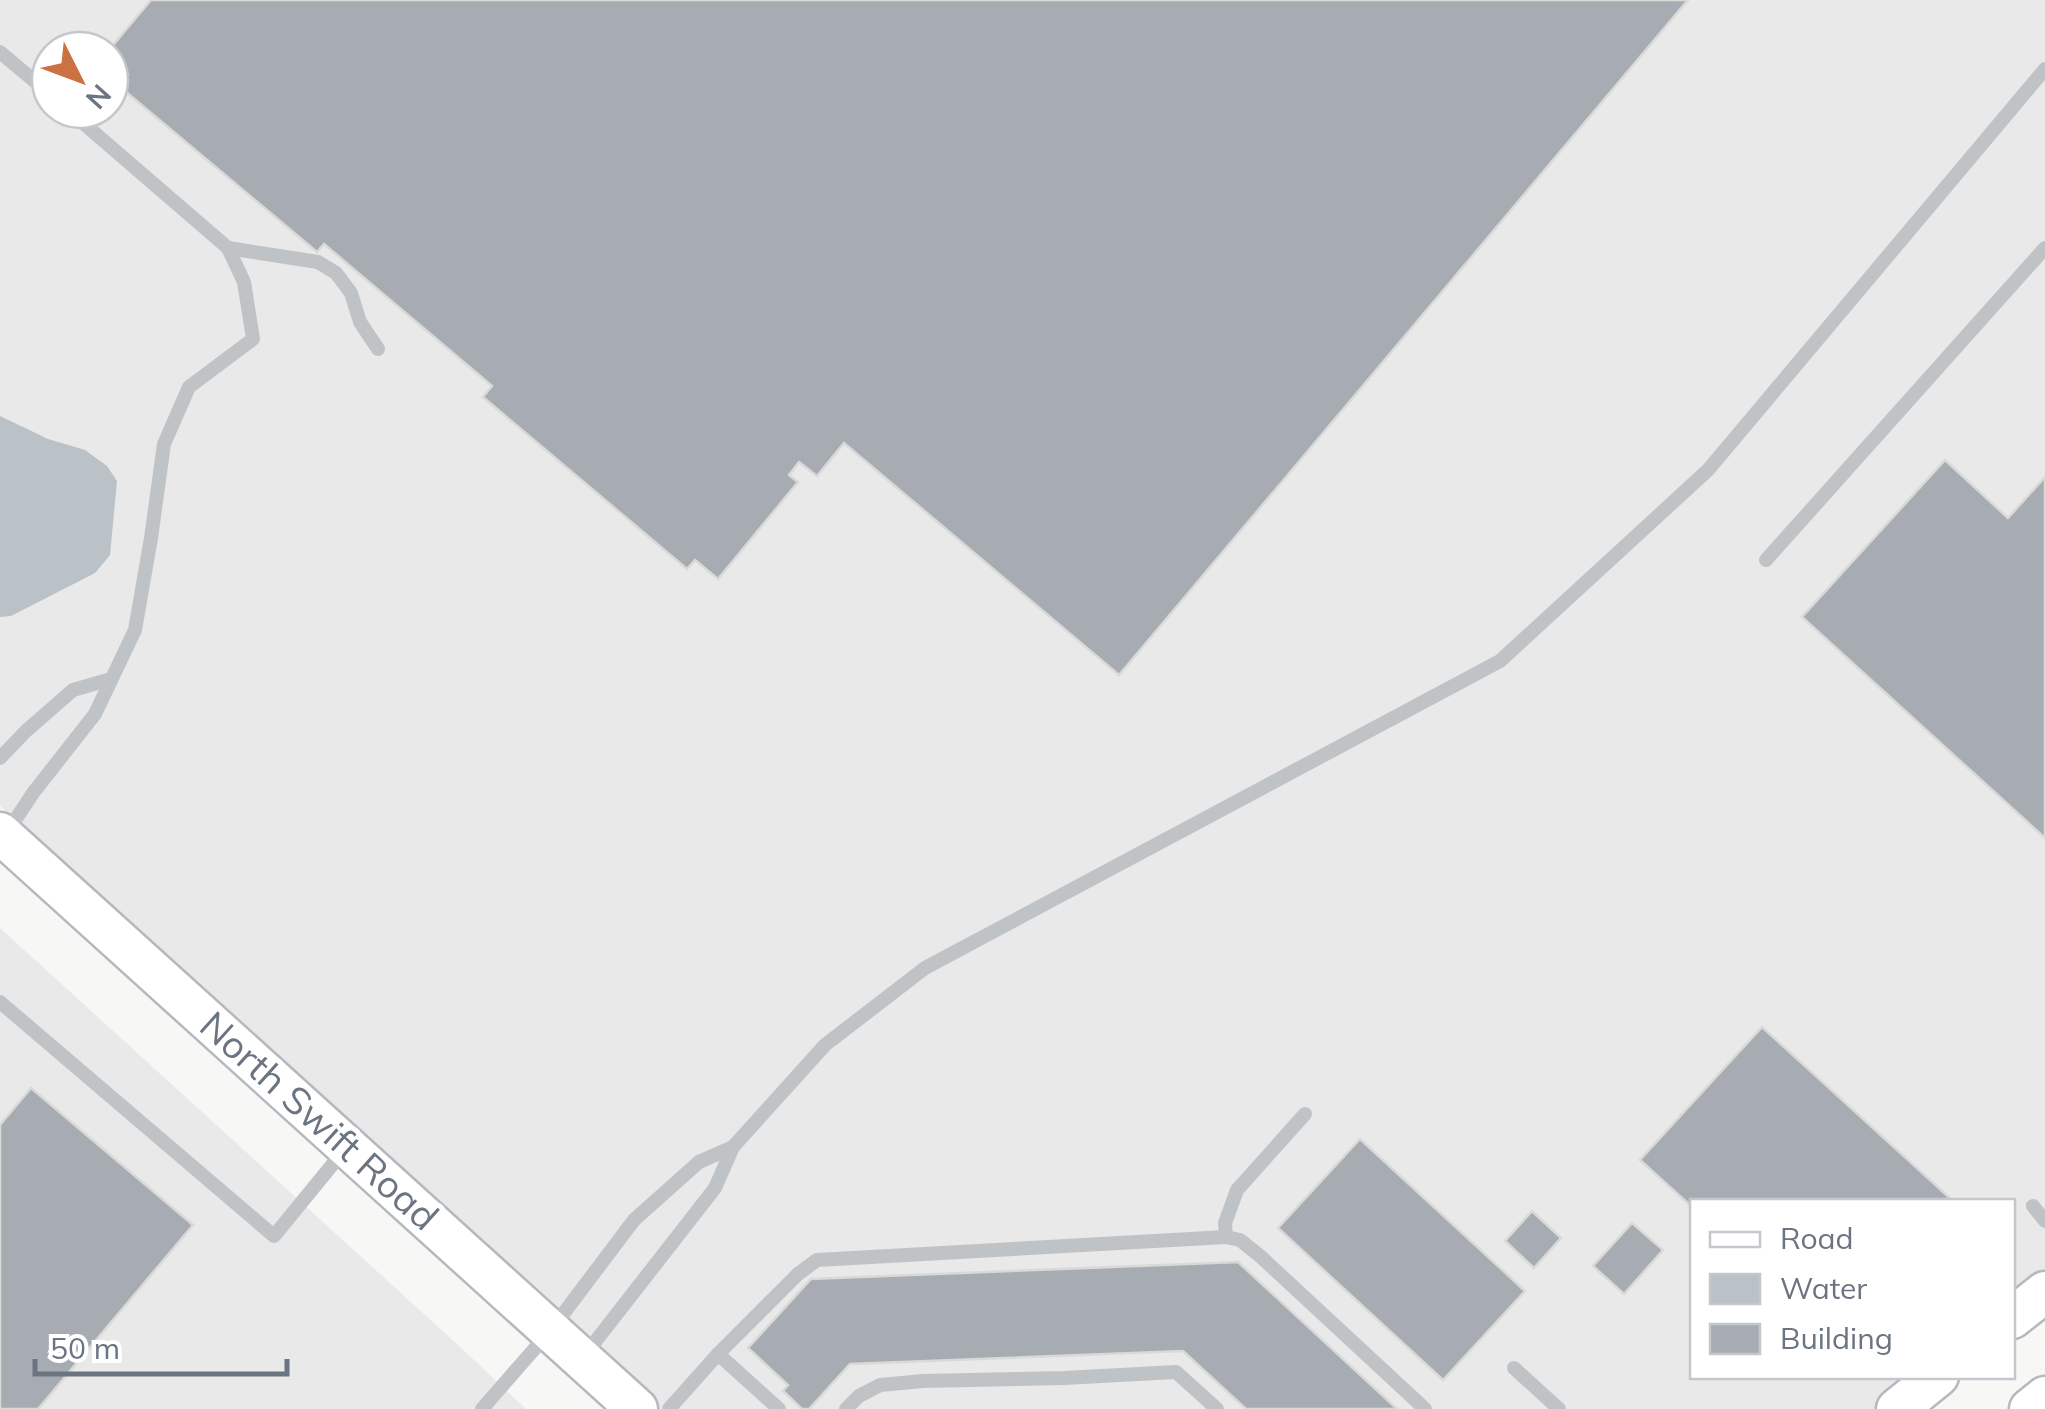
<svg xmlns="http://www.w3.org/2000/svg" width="2045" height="1409" font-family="Mulish,sans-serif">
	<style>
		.built { fill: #e8e9e8; fill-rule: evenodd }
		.water { fill: #bac1c7 }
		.building { fill: #a6acb2; stroke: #d9d9d8; stroke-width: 2.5 }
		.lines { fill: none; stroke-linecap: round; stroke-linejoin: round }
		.secondary-casing { stroke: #b5b8bd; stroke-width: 45 }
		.lane { stroke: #c0c3c6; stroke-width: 14 }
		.secondary { stroke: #fff; stroke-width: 40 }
		.labels { text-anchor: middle; stroke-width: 10; stroke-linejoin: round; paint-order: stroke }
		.street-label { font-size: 38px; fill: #6b7582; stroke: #fff }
	</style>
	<rect width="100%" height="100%" fill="#f7f8f5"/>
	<!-- built -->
	<g class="built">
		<path d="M0 0H2045V1278L2013 1303 2012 1202H1692V1376L1918 1377 1876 1409H656L0 806ZM50 50H110V110H50Z"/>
		<path d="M0 928 458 1345 526 1409H0Z"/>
	</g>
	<!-- water -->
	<path class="water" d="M0 416 48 439 85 450 107 466 117 481 110 555 95 573 11 616 0 617Z"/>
	<!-- building -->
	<g class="building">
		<path d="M151 0H1688L1119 675 844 443 817 476 799 462 789 475 798 482 718 579 695 560 687 569 483 397 492 386 324 244 317 252 119 86 128 75 110 60 109 50Z"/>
		<path d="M1945 460 2008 518 2045 477V838L1802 617Z"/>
		<path d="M1762 1027 1952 1200 1951 1202H1692V1207L1640 1160Z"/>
		<path d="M31 1088 193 1225 38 1409H0V1125Z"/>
		<path d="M1360 1139 1525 1291 1443 1380 1278 1228Z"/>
		<path d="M1532 1211 1561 1238 1534 1268 1505 1241Z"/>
		<path d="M1632 1223 1663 1250 1624 1294 1593 1266Z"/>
		<path d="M1238 1262 1397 1409H1246L1183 1351 850 1364 809 1409H802L783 1391 788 1385 748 1348 811 1279Z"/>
	</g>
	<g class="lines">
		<!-- secondary casing -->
		<g class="secondary-casing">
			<g id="secondary">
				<path d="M0 833 637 1409"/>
				<path d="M2012 1318 2045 1292"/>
				<path d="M1897 1409 1938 1376"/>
				<path d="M2030 1409 2045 1397"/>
			</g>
		</g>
		<!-- lane -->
		<g class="lane">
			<path d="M0 52 50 94"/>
			<path d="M228 248 318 262 336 273 351 293 360 322 378 349"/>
			<path d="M1766 560 2045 248"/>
			<path d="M0 758 26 731 73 690 111 679"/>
			<path d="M6 834 33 793 95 714 135 630 151 538 164 444 189 387 253 339 244 282 228 248 68 110"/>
			<path d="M0 1002 274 1236 346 1148"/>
			<path d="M2033 1206 2045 1221"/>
			<path d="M1226 1237 1225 1223 1237 1190 1305 1114"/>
			<path d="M718 1354 798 1274 817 1260 1226 1237 1240 1240 1260 1256 1425 1409"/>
			<path d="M584 1356 715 1188 733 1147 825 1045 925 968 1500 661 1708 470 2045 69"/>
			<path d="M1514 1368 1559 1409"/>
			<path d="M482 1409 551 1330 634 1220 699 1162 733 1147"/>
			<path d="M669 1409 718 1354 779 1409"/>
			<path d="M846 1409 859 1396 880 1385 923 1381 1064 1378 1176 1372 1217 1409"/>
		</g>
		<!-- secondary -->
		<use href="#secondary" class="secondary"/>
	</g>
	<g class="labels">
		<!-- street labels -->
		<g class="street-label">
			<text transform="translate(319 1121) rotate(42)" y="13">North Swift Road</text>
		</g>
	</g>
	<!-- legend -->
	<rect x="1690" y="1199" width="325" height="180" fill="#ffffff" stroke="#c4c8cd" stroke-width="2.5"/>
	<rect x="1710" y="1232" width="50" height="15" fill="#ffffff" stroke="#c4c8cd" stroke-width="2.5"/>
	<text x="1780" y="1249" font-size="30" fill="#6b7582">Road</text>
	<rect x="1710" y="1274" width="50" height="30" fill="#bac1c7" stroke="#c4c8cd" stroke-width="2.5"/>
	<text x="1780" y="1299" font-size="30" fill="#6b7582">Water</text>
	<rect x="1710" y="1324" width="50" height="30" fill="#a6acb2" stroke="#c4c8cd" stroke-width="2.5"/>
	<text x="1780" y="1349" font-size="30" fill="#6b7582">Building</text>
	<!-- north arrow -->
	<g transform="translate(80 80) rotate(132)"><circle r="48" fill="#ffffff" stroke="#c4c8cd" stroke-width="2.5"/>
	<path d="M0-8L18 38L0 25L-18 38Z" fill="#cc7141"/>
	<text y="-15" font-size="28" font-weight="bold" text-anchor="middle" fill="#6b7582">N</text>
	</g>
	<!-- scale -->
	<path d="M35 1359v15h252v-15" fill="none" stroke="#6b7582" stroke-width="5"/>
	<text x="50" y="1359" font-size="30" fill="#6b7582" stroke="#ffffff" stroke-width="8" paint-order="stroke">50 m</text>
</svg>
